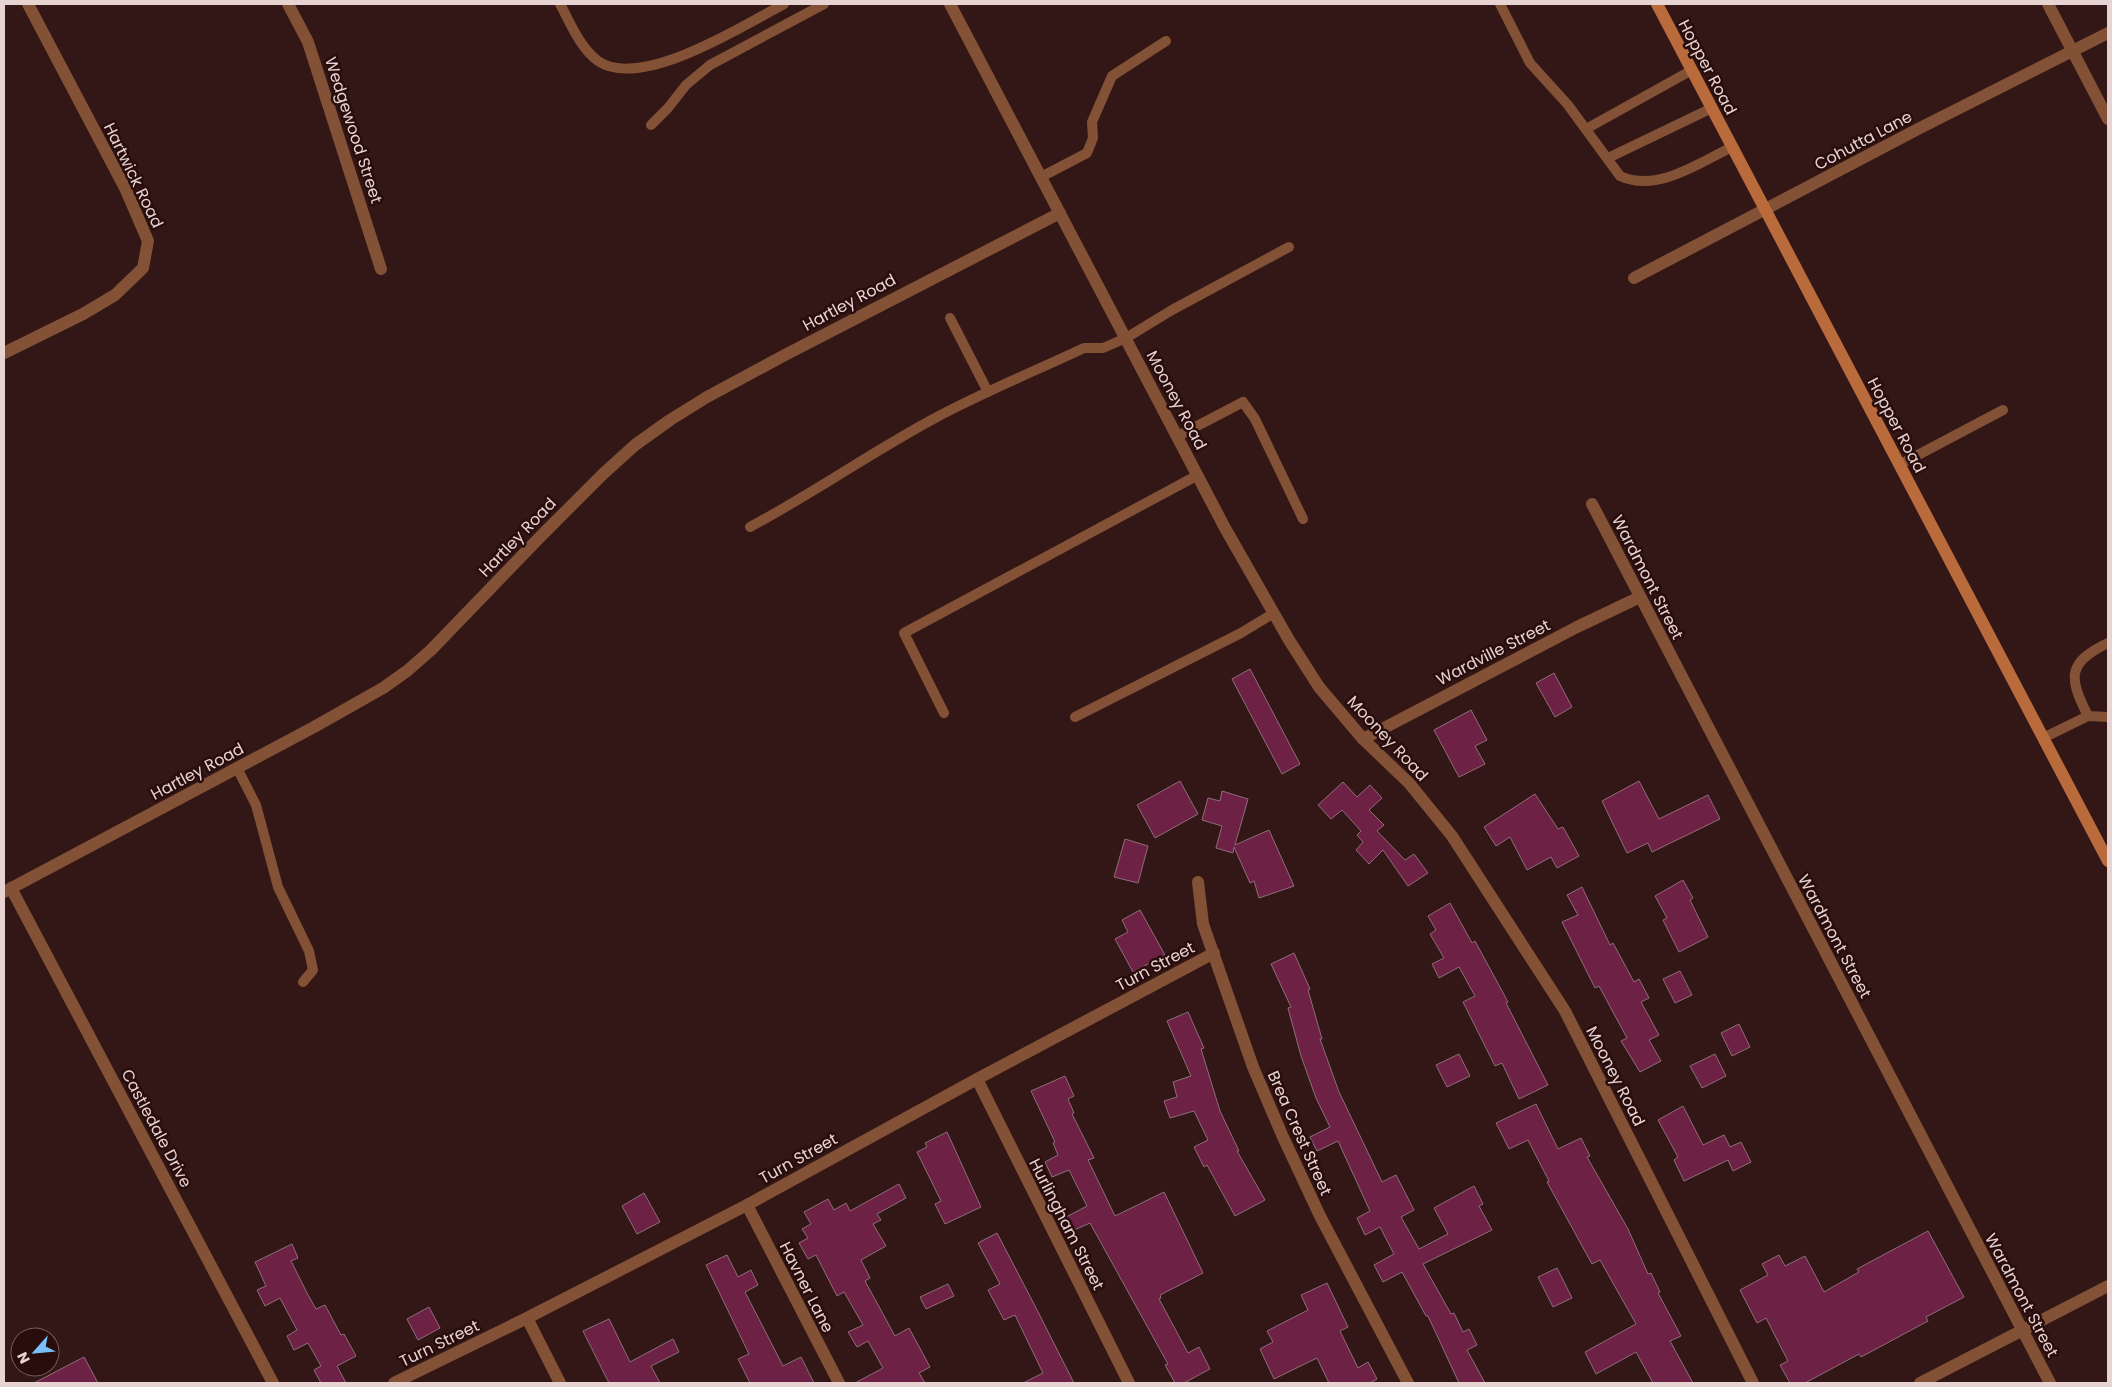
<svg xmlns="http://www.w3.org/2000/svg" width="2112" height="1387" font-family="Poppins,sans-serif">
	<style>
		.building { fill: #6d2145; stroke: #8f6d7a }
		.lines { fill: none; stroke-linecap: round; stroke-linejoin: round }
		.lane { stroke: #835135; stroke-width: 10 }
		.street { stroke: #835135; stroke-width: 12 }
		.secondary { stroke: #ba6b3c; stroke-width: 12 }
		.labels { text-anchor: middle; stroke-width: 5; stroke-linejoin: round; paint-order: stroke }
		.street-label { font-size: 16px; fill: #e7d3d1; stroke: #290d0d }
	</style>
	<rect width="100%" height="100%" fill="#331716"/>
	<!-- building -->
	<g class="building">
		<path d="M1250 669 1300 764 1282 774 1232 679Z"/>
		<path d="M1554 673 1572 707 1555 717 1536 683Z"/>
		<path d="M1471 710 1487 740 1475 746 1485 764 1459 777 1434 730Z"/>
		<path d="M1180 781 1198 814 1155 838 1137 805Z"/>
		<path d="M1639 781 1659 819 1708 795 1720 819 1652 852 1648 843 1627 853 1602 801Z"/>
		<path d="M1343 782 1357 797 1370 785 1382 798 1369 810 1384 825 1377 831 1405 860 1414 854 1428 873 1408 886 1383 850 1369 864 1356 850 1363 842 1357 835 1361 831 1342 810 1331 819 1318 805Z"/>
		<path d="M1222 791 1248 799 1235 845 1269 830 1294 886 1259 898 1254 881 1250 883 1234 847 1233 853 1216 848 1222 826 1202 820 1208 798 1220 801Z"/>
		<path d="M1535 794 1558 829 1563 827 1579 856 1557 868 1551 857 1527 870 1510 837 1496 846 1484 827Z"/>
		<path d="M1125 839 1148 846 1138 883 1114 877Z"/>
		<path d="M1683 880 1693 898 1690 900 1708 937 1679 952 1663 920 1667 918 1655 896Z"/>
		<path d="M1582 887 1610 945 1613 943 1634 982 1639 979 1649 998 1641 1002 1659 1035 1649 1040 1661 1061 1640 1072 1621 1041 1627 1038 1599 986 1595 988 1562 922 1578 915 1567 895Z"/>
		<path d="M1450 903 1472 943 1475 941 1508 1002 1506 1003 1548 1085 1519 1099 1502 1063 1495 1066 1463 1002 1475 996 1459 967 1439 978 1432 964 1444 958 1430 934 1436 930 1428 916Z"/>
		<path d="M1140 910 1165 955 1133 972 1115 939 1128 932 1122 920Z"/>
		<path d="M1294 953 1310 989 1308 990 1322 1039H1320L1339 1092 1382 1182 1396 1175 1414 1210 1401 1217 1419 1249 1448 1234 1434 1208 1474 1186 1483 1204 1479 1206 1492 1230 1423 1264 1451 1314 1454 1313 1463 1332 1469 1329 1477 1345 1467 1350 1485 1383H1459L1428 1316H1426L1402 1272 1383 1282 1374 1265 1394 1254 1380 1227 1365 1235 1357 1218 1370 1211 1338 1141 1317 1151 1310 1137 1330 1127 1316 1098 1301 1056 1288 1008 1291 1007 1271 964Z"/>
		<path d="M1680 971 1692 995 1675 1003 1663 979Z"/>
		<path d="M1188 1012 1204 1048 1201 1049 1220 1111 1239 1151H1237L1265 1200 1235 1216 1207 1165 1204 1167 1194 1147 1208 1140 1194 1111 1170 1118 1164 1101 1177 1097 1173 1082 1191 1076 1167 1021Z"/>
		<path d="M1739 1024 1750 1047 1732 1056 1721 1033Z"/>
		<path d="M1459 1054 1470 1076 1447 1087 1436 1065Z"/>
		<path d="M1715 1054 1726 1076 1702 1088 1690 1066Z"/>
		<path d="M1065 1076 1074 1096 1068 1099 1074 1113 1072 1114 1094 1158 1088 1160 1115 1216 1164 1192 1203 1273 1160 1295 1161 1298 1159 1299 1188 1353 1199 1347 1210 1369 1184 1383H1175L1165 1365 1168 1364 1090 1223 1072 1231 1066 1217 1087 1206 1069 1170 1052 1177 1045 1162 1058 1155 1053 1143 1055 1142 1031 1091Z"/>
		<path d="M1536 1104 1558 1149 1581 1138 1590 1156 1587 1157 1628 1229 1648 1274 1651 1273 1660 1292 1658 1293 1681 1336 1670 1341 1693 1383H1653L1636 1352 1596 1374 1585 1352 1636 1324 1600 1260 1592 1264 1547 1182 1549 1181 1528 1140 1509 1149 1496 1123Z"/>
		<path d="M1683 1106 1703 1145 1724 1135 1730 1147 1741 1142 1751 1162 1733 1171 1728 1160 1684 1181 1674 1160 1678 1157 1658 1120Z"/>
		<path d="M947 1132 981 1207 945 1224 935 1204 941 1201 917 1152 927 1147 925 1143Z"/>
		<path d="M899 1184 906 1198 877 1214 881 1220 873 1224 886 1246 861 1260 870 1278 865 1281 895 1336 909 1328 930 1367 919 1373 925 1383H855L883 1368 868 1341 857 1347 848 1332 863 1325 844 1292 837 1296 816 1255 808 1259 799 1243 808 1238 802 1229 811 1224 804 1212 828 1199 834 1210 846 1203 850 1211Z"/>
		<path d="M644 1193 660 1222 637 1234 622 1206Z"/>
		<path d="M1928 1231 1964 1297 1926 1317 1928 1321 1861 1357 1859 1354 1805 1383H1790L1780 1365 1788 1361 1766 1318 1757 1323 1740 1290 1768 1275 1762 1264 1779 1255 1785 1266 1805 1256 1824 1292 1859 1272 1857 1269Z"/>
		<path d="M997 1233 1034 1304 1074 1383H1023L1043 1373 1015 1315 1004 1320 988 1290 1000 1284 978 1243Z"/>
		<path d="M292 1244 298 1258 291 1261 307 1293 316 1309 325 1305 341 1335 344 1334 356 1356 337 1366 346 1383H321L314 1370 321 1366 308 1343 294 1350 287 1336 297 1330 280 1298 265 1306 257 1290 266 1286 255 1262Z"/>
		<path d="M727 1255 738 1277 751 1270 758 1285 745 1292 783 1366 801 1357 814 1383H750L738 1359 749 1354 706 1265Z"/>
		<path d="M1557 1268 1572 1298 1553 1307 1538 1277Z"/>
		<path d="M1327 1283 1348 1327 1340 1331 1358 1368 1368 1362 1377 1379 1370 1383H1329L1317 1358 1274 1379 1260 1349 1273 1342 1267 1331 1308 1310 1301 1295Z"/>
		<path d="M948 1284 954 1296 926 1309 920 1297Z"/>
		<path d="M429 1307 440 1328 418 1340 407 1319Z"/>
		<path d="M609 1319 630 1362 673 1339 679 1352 651 1366 660 1383H609L583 1331Z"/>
		<path d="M84 1357 98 1383H34Z"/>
	</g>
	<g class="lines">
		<!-- lane -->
		<g class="lane">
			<path d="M560 4C570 22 580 48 598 61 641 91 744 25 784 4"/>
			<path d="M1500 4 1530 63 1568 105 1620 176C1657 193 1699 163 1732 147"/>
			<path d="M651 125 668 108 686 85 710 65 824 4"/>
			<path d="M1586 129 1692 70"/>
			<path d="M1608 158 1712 108"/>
			<path d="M1041 177 1087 153 1093 138 1092 122 1112 76 1166 41"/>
			<path d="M950 318 988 392"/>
			<path d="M1178 436 1243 402 1255 419 1303 519"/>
			<path d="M1899 465 2003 410"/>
			<path d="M750 527C814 493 873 451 937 417 984 392 1035 371 1084 348H1103L1126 338 1172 310 1289 247"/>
			<path d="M944 713 904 633 1198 475"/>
			<path d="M2088 716 2108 717"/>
			<path d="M1075 717 1241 633 1274 613"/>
			<path d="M2043 738 2088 716C2069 678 2066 663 2108 643"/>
			<path d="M237 768 256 805 278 887 309 951 313 970 303 982"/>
		</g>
		<!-- street -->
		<g class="street">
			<path d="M288 4 308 42 381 269"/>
			<path d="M950 4 1225 528 1289 640 1319 687 1363 739 1409 783 1452 836 1565 1011 1753 1383"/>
			<path d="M2048 4 2108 119"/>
			<path d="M1634 278 1918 129 2108 33"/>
			<path d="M4 353 83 314 115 295 143 268 148 241 126 190 28 4"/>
			<path d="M1592 504 2050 1383"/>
			<path d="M1363 739 1577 627 1640 597"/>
			<path d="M1198 882 1203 924 1253 1067 1283 1137 1320 1216 1408 1383"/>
			<path d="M11 888 273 1383"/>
			<path d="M4 892 314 727 383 688 407 671 431 650 542 535 603 474 635 445 670 420 707 397 783 356 1060 213"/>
			<path d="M977 1079 1129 1383"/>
			<path d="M747 1205 839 1383"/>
			<path d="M527 1318 560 1383"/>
			<path d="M394 1383 527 1318 747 1205 977 1079 1214 953"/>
			<path d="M1920 1383 2108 1286"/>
		</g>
		<!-- secondary -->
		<path class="secondary" d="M1657 4 2108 861"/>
	</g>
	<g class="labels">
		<!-- street labels -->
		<g class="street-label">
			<text transform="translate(1708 67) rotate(62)" y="6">Hopper Road</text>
			<text transform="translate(354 130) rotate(72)" y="6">Wedgewood Street</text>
			<text transform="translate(1863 140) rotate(-28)" y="6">Cohutta Lane</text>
			<text transform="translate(134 175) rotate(64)" y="6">Hartwick Road</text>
			<text transform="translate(849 302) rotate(-28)" y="6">Hartley Road</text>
			<text transform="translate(1177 400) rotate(62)" y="6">Mooney Road</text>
			<text transform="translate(1897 425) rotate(62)" y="6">Hopper Road</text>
			<text transform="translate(517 537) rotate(-46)" y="6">Hartley Road</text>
			<text transform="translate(1648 577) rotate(63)" y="6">Wardmont Street</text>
			<text transform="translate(1493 652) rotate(-27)" y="6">Wardville Street</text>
			<text transform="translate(1388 738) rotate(47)" y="6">Mooney Road</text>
			<text transform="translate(197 771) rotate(-28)" y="6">Hartley Road</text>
			<text transform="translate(1835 936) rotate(62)" y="6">Wardmont Street</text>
			<text transform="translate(1155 966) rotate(-28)" y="6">Turn Street</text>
			<text transform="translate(1616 1076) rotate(63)" y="6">Mooney Road</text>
			<text transform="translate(157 1128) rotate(62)" y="6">Castledale Drive</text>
			<text transform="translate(1300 1133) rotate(66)" y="6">Brea Crest Street</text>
			<text transform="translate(798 1158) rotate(-29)" y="6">Turn Street</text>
			<text transform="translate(1067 1224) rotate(63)" y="6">Hurlingham Street</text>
			<text transform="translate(807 1287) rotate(63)" y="6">Havner Lane</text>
			<text transform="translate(2022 1295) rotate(62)" y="6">Wardmont Street</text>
			<text transform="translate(439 1343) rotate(-26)" y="6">Turn Street</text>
		</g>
	</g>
	<!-- border -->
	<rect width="2112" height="1387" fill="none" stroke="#e7d3d1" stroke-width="10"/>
	<!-- north arrow -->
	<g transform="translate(35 1352) rotate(243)"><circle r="24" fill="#290d0d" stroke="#755c5b"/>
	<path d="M0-4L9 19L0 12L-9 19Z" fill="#79bff8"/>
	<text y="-8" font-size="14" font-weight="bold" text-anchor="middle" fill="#e7d3d1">N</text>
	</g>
</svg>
